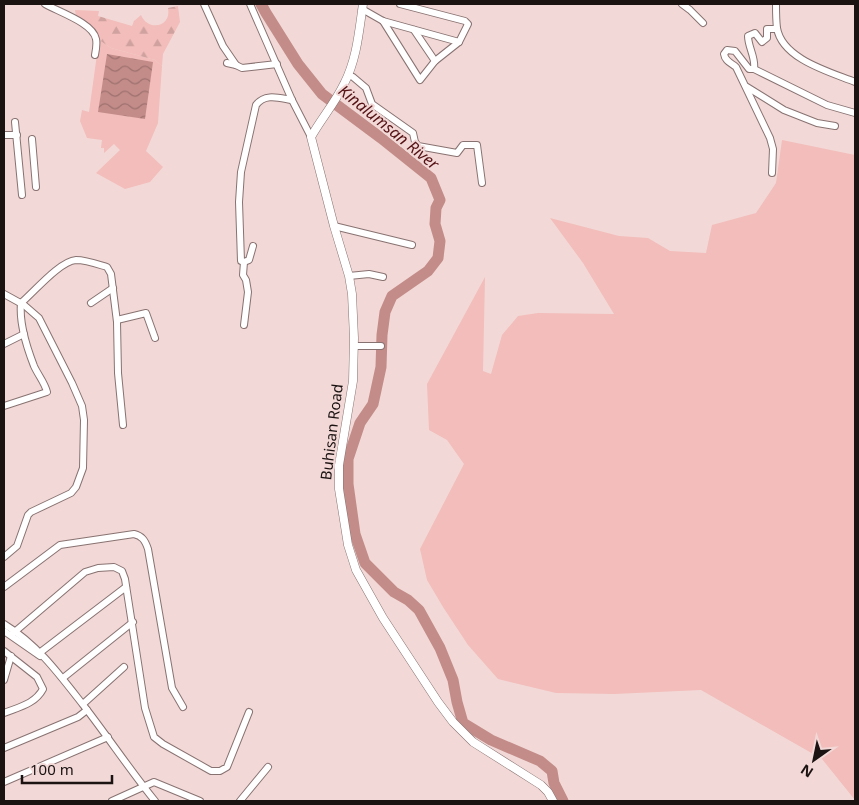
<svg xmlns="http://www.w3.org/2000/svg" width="859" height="805" font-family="'Noto Sans',sans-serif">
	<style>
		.green { fill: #f2bdba }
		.forest { fill: url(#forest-firs) }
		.water { fill: url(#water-waves) }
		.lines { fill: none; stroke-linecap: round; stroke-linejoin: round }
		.river { stroke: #c38c89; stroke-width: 11 }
		.minor-casing { stroke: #887271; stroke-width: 8 }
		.tertiary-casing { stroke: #887271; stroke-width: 9 }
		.minor { stroke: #fff; stroke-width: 6 }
		.tertiary { stroke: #fff; stroke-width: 8 }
		.labels { text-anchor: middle; stroke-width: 4; stroke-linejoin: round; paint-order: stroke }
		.street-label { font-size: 15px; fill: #1b1212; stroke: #f2d9d7 }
		.water-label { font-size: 16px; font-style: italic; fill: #551215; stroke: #f2d9d7 }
	</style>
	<defs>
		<pattern id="forest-firs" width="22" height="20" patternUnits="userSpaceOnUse" patternTransform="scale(1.25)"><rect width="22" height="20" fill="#f2bdba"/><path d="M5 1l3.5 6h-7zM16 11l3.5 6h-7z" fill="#cfa19f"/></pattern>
		<pattern id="water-waves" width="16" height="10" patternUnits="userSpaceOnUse" patternTransform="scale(1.25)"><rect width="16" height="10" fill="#c38c89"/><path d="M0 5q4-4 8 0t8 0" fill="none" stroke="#9e716f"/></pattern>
	</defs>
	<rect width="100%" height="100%" fill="#f2d9d7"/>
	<!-- green -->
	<g class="green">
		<path d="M99 40 111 48 155 60 162 66 158 123 146 151 163 167 150 182 125 189 96 173 120 150 114 144 104 153V148H101L102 140 87 138 80 121 82 110 89 112Z"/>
		<path d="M782 140 855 155V800L822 759 701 690 614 694 556 693 498 679 468 645 443 607 427 580 420 549 464 464 447 440 429 430 427 384 485 277 483 371 491 374 502 335 518 316 538 313 614 314 583 263 550 218 619 236 648 238 670 251 706 253 712 225 756 213 776 183Z"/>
	</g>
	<!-- forest -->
	<path class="forest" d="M178 6 180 22 163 54 162 66 155 60 111 48 99 40C97 26 87 23 76 16L75 10 99 11 98 16 132 26 134 21 141 15C148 32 172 27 168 8Z"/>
	<!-- water -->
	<path class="water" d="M107 54 153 62 145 119 98 112Z"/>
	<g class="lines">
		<!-- river -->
		<path class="river" d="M261 4 266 13 298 64 322 94 381 138 431 178 440 200 436 208 435 224 440 241 438 258 428 271 392 296 385 312 382 335 381 367 373 404 360 423 348 459V484L355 534 365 563 394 592 408 600 419 610 440 648 453 680 457 702 463 723 491 740 540 761 552 771 554 783 563 801"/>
		<!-- minor casing -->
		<g class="minor-casing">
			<g id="minor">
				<path d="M45 4C59 12 93 23 96 39 97 44 96 50 95 55"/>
				<path d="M204 4 223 46 236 65"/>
				<path d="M250 4 292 100 311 137"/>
				<path d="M682 4 690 10 703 23"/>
				<path d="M776 4C776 12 776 20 777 28 782 59 830 72 855 82"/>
				<path d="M362 9 383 21 459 42"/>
				<path d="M383 21 420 80 435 61 459 42 468 24 465 21 400 4"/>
				<path d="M414 30 435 61"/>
				<path d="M227 63 236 65 242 68 277 64"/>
				<path d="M754 69C756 58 748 47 748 36L755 33 762 42 767 38V29H777"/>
				<path d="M348 75 353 77 366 88 372 104 413 133 415 142 418 146 457 153 463 145H477L482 183"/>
				<path d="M747 87 784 110 817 123 835 126"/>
				<path d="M15 122 22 195"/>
				<path d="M4 135H17"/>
				<path d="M32 139 36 187"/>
				<path d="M772 173 773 149 770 138 736 67C731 63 725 61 724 54L727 50 735 51 749 69H754L827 105 855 113"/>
				<path d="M334 226 412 245"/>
				<path d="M253 246 249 260 244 262 241 261 239 202 241 172 256 105C265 93 279 98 292 100"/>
				<path d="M244 262 243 275 246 280 248 292 244 325"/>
				<path d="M349 276 369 274 383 277"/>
				<path d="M4 294 24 305 39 318 72 383 82 406 84 420 83 468 76 487 71 493 31 512 28 515 17 546 4 557"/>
				<path d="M91 303 113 288"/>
				<path d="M117 320 146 313 155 338"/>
				<path d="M4 344 24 334"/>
				<path d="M354 346H381"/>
				<path d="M4 406 47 392C45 383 38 375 34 366 27 348 19 323 21 303 34 292 60 261 76 260 86 260 97 264 107 267L111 274 117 322 118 373 123 425"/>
				<path d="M4 587 60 545 134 534C142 536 145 540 148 549L172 688 183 707"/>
				<path d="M4 624C38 645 59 674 84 706 108 737 130 770 155 801"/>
				<path d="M4 631 40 656"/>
				<path d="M11 635 85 572 98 568 114 567 122 571 125 579 145 708 154 737 163 744 211 771H220L227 767 249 712"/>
				<path d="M4 651 37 677 43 689C35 704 19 707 4 713"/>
				<path d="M38 654 126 587"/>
				<path d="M63 678 133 622"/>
				<path d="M4 680 11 656"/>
				<path d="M83 704 124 667"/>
				<path d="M4 748 78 717 87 710"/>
				<path d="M4 782 108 737"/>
				<path d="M112 801 154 782 200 801"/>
				<path d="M240 801 268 767"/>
			</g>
		</g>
		<!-- tertiary casing -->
		<g class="tertiary-casing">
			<path id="tertiary" d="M363 4C359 31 357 59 344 84 335 103 321 119 311 137L334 226 349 276 352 294 354 338 353 381 339 465V489L348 545 356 570 383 618 438 702 453 722 473 742 541 785 548 792 553 801"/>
		</g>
		<!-- minor -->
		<use href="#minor" class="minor"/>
		<!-- tertiary -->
		<use href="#tertiary" class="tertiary"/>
	</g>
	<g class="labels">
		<!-- street labels -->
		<g class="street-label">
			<text transform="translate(332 432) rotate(-83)" y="5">Buhisan Road</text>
		</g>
		<!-- water labels -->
		<g class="water-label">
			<text transform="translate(389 127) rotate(39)" y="6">Kinalumsan River</text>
		</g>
	</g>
	<!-- border -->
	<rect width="859" height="805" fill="none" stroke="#1b1212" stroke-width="10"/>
	<!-- north arrow -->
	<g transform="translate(814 760) rotate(213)" stroke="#f2d9d7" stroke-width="4" paint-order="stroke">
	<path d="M0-4L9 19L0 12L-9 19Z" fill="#1b1212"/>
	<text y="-8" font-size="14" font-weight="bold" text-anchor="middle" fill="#1b1212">N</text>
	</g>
	<!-- scale -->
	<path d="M22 775v8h90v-8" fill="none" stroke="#1b1212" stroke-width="2.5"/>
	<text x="30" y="775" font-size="15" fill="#1b1212" stroke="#f2d9d7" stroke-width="4" paint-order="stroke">100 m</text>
</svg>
